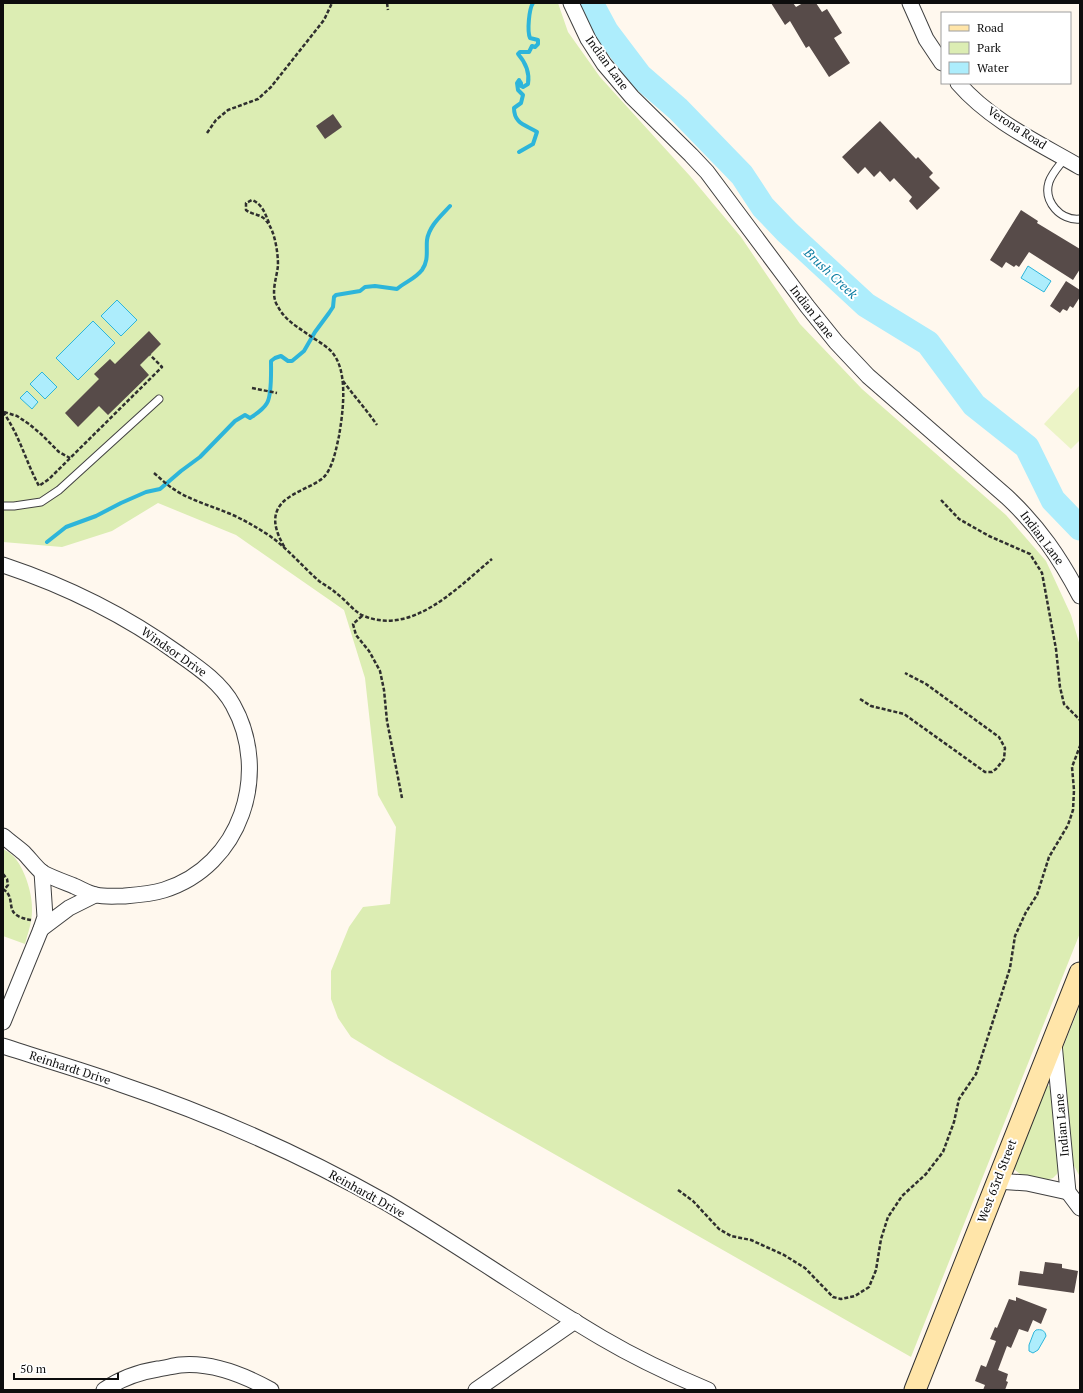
<svg xmlns="http://www.w3.org/2000/svg" width="1083" height="1393" font-family="'PT Serif',serif">
	<style>
		.green { fill: #dcedb3 }
		.pitch { fill: #ecf4c6 }
		.water { fill: #adedfc; stroke: #2db5da }
		.lines { fill: none; stroke-linecap: round; stroke-linejoin: round }
		.stream { stroke: #2db5da; stroke-width: 4 }
		.river { stroke: #adedfc; stroke-width: 25 }
		.building { fill: #574b49 }
		.lane-casing { stroke: #404040; stroke-width: 9 }
		.street-casing { stroke: #404040; stroke-width: 17 }
		.secondary-casing { stroke: #2f2f2f; stroke-width: 23 }
		.path { stroke: #2f2f2f; stroke-width: 2.5; stroke-dasharray: 4 2; stroke-linecap: butt }
		.lane { stroke: #fff; stroke-width: 7 }
		.street { stroke: #fff; stroke-width: 15 }
		.secondary { stroke: #ffe5a9; stroke-width: 21 }
		.labels { text-anchor: middle; stroke-width: 4; stroke-linejoin: round; paint-order: stroke }
		.street-label { font-size: 12px; fill: #0d0d0d; stroke: #fff }
		.water-label { font-size: 13px; font-style: italic; fill: #0b7da3; stroke: #fff }
	</style>
	<rect width="100%" height="100%" fill="#fff8ee"/>
	<!-- green -->
	<g class="green">
		<path d="M3 3H558L568 32 600 77 690 176 741 237 800 324 862 389 1006 515 1046 561 1071 615 1080 646V933L911 1357 387 1059 351 1037 338 1018 331 999V971L349 927 363 907 390 904 396 827 378 795 365 678 344 610 236 535 158 503 112 531 62 547 3 542Z"/>
		<path d="M3 849C7 851 12 854 15 858 25 870 33 895 32 911 32 922 28 933 25 944L3 936Z"/>
		<path d="M1080 1005V1177L1070 1158 1060 1055Z"/>
		<path d="M1047 1085 1052 1087 1054 1130 1059 1167 1057 1174 1053 1178 1046 1180 1020 1174 1015 1170V1164Z"/>
	</g>
	<!-- pitch -->
	<path class="pitch" d="M1080 385V440L1071 449 1044 424Z"/>
	<!-- water -->
	<g class="water">
		<path d="M1028 266 1051 281 1044 292 1021 278Z"/>
		<path d="M117 300 137 320 121 336 101 316Z"/>
		<path d="M93 321 115 343 78 380 56 358Z"/>
		<path d="M42 372 57 387 45 399 30 384Z"/>
		<path d="M27 391 38 402 32 409 20 398Z"/>
		<path d="M1036 1330C1041 1329 1045 1330 1046 1336L1038 1350 1033 1353 1029 1351V1345L1034 1332Z"/>
	</g>
	<g class="lines">
		<!-- stream -->
		<g class="stream">
			<path d="M519 152 533 144 537 132C526 125 514 124 514 108L521 103 523 95 518 90 517 83 519 80 521 83V86L523 87 528 84C530 72 526 63 518 54L520 52H529L532 46 535 47 538 44V40L530 38C527 31 529 9 533 3"/>
			<path d="M47 542 66 527 96 516 121 503 146 492 160 489 181 471 200 457 235 421 245 415 250 418C256 414 263 410 267 403 272 395 271 371 271 361L275 358 281 356 288 361H292L304 351 315 332 329 313 333 307 334 297 336 295 360 291 365 287 375 286 397 289C405 282 415 279 422 270 429 260 426 251 427 240 429 226 441 216 450 206"/>
		</g>
		<!-- river -->
		<path class="river" d="M591 3 606 31 640 76 678 109 742 175 763 207 787 232 866 305 928 343 974 405 1027 447 1053 500 1080 528"/>
	</g>
	<!-- building -->
	<g class="building">
		<path d="M771 3H793L796 7 803 3H816L822 12 827 9 842 33 834 38 850 63 829 77 809 46 806 48 790 21 785 25Z"/>
		<path d="M333 114 342 127 325 139 316 126Z"/>
		<path d="M880 121 916 159 918 157 933 173 929 177 940 188 917 210 909 201 912 197 894 178 890 182 880 171 874 177 865 167 858 174 842 157Z"/>
		<path d="M1021 210 1038 221 1037 223 1080 249V269L1073 280 1029 252 1019 267 1016 265 1014 267 1006 262 1002 268 990 260Z"/>
		<path d="M1066 281 1080 290V297L1073 308 1070 306 1067 311 1063 309 1060 313 1050 306Z"/>
		<path d="M149 331 161 344 140 365 149 375 108 415 99 406 78 427 65 413 99 379 94 374 110 359 115 364Z"/>
		<path d="M1045 1262 1062 1264V1268L1078 1271 1074 1293 1018 1285 1020 1271 1043 1274Z"/>
		<path d="M1016 1297 1047 1309 1041 1324 1033 1320 1028 1332 1019 1329 1011 1348 1007 1346 998 1370 1008 1374 1006 1381 1008 1382 1005 1390H983L985 1385 975 1381 981 1365 986 1367 996 1341 990 1339 995 1327 997 1328 1009 1299 1016 1301Z"/>
	</g>
	<g class="lines">
		<!-- lane casing -->
		<g class="lane-casing">
			<g id="lane">
				<path d="M1065 158C1059 166 1052 173 1049 182 1043 202 1061 221 1080 219"/>
				<path d="M3 506H14L41 502 59 490 159 399"/>
			</g>
		</g>
		<!-- street casing -->
		<g class="street-casing">
			<g id="street">
				<path d="M571 3 588 39 604 64 632 97 691 155 707 172 807 306 836 342 868 376 1007 497C1039 527 1060 558 1080 596"/>
				<path d="M910 3 926 39 942 63"/>
				<path d="M958 83C991 121 1037 142 1080 167"/>
				<path d="M3 565C66 586 125 615 179 654 199 668 221 683 233 705 271 773 241 866 164 890 151 894 137 895 124 896 115 896 105 897 96 895 89 894 81 889 74 886 64 882 53 878 43 873 36 868 30 859 24 853 17 847 10 842 3 836"/>
				<path d="M41 929 69 908 95 895"/>
				<path d="M3 1022 41 929 45 917 42 872"/>
				<path d="M1054 1043 1068 1192 1080 1208"/>
				<path d="M3 1046C42 1059 81 1070 120 1084 212 1115 302 1155 387 1203 460 1246 529 1295 602 1338 636 1358 672 1375 708 1390"/>
				<path d="M997 1181 1027 1183 1068 1192"/>
				<path d="M104 1390C120 1379 139 1372 158 1369 165 1368 173 1366 180 1365 211 1362 244 1375 271 1390"/>
				<path d="M476 1390 575 1321"/>
			</g>
		</g>
		<!-- secondary casing -->
		<g class="secondary-casing">
			<path id="secondary" d="M915 1390 1080 973"/>
		</g>
		<!-- path -->
		<g class="path">
			<path d="M387 3 388 10"/>
			<path d="M207 133 216 120 228 110 258 99 271 87 324 20 332 3"/>
			<path d="M269 223C265 213 262 204 252 200L246 203V210C251 214 257 214 262 217 274 224 278 251 278 265 277 277 271 291 276 303 283 318 293 324 306 333 314 339 324 344 331 351 349 370 343 412 339 436 336 449 333 468 323 478 313 486 299 490 288 498 268 512 275 531 285 548"/>
			<path d="M343 381C354 396 366 409 377 425"/>
			<path d="M252 388 277 393"/>
			<path d="M3 412C19 434 26 462 39 486L49 479 162 367 150 355"/>
			<path d="M4 412 17 416 29 424 41 434 59 452 70 458"/>
			<path d="M154 473C160 478 166 484 172 488 189 500 209 505 228 513 243 519 256 527 270 536 288 549 302 566 319 581 324 585 331 588 336 593 345 599 355 613 364 616 413 636 458 587 492 559"/>
			<path d="M941 500 959 519 989 536 1030 554 1042 573 1056 649 1060 687 1064 704 1080 720"/>
			<path d="M362 616 353 624 356 635 369 651 380 671 384 690 387 721 402 798"/>
			<path d="M860 699 871 706 904 714 985 772H992L996 769 1004 759 1005 748 999 737 926 684 905 673"/>
			<path d="M3 874 7 879 8 885 4 890"/>
			<path d="M3 889C19 900 0 915 31 920"/>
			<path d="M678 1190 693 1201 719 1229 731 1236 751 1240 784 1255 805 1268 833 1297 841 1299 855 1296 869 1287 876 1270 881 1239 888 1217 902 1196 926 1174 943 1152 954 1122 959 1099 976 1074 1010 968 1015 936 1026 912 1037 895 1049 857 1068 825 1073 810 1074 790 1072 767 1080 746"/>
		</g>
		<!-- lane -->
		<use href="#lane" class="lane"/>
		<!-- street -->
		<use href="#street" class="street"/>
		<!-- secondary -->
		<use href="#secondary" class="secondary"/>
	</g>
	<g class="labels">
		<!-- street labels -->
		<g class="street-label">
			<text transform="translate(607 63) rotate(54)" y="4">Indian Lane</text>
			<text transform="translate(1017 128) rotate(33)" y="4">Verona Road</text>
			<text transform="translate(812 312) rotate(52)" y="4">Indian Lane</text>
			<text transform="translate(1042 538) rotate(53)" y="4">Indian Lane</text>
			<text transform="translate(174 652) rotate(35)" y="4">Windsor Drive</text>
			<text transform="translate(70 1068) rotate(18)" y="4">Reinhardt Drive</text>
			<text transform="translate(1062 1125) rotate(-95)" y="4">Indian Lane</text>
			<text transform="translate(997 1181) rotate(-69)" y="4">West 63rd Street</text>
			<text transform="translate(367 1194) rotate(29)" y="4">Reinhardt Drive</text>
		</g>
		<!-- water labels -->
		<g class="water-label">
			<text transform="translate(831 273) rotate(43)" y="5">Brush Creek</text>
		</g>
	</g>
	<!-- border -->
	<rect width="1083" height="1393" fill="none" stroke="#0d0d0d" stroke-width="8"/>
	<!-- legend -->
	<rect x="941" y="12" width="130" height="72" fill="#ffffff" stroke="#9e9e9e"/>
	<rect x="949" y="25" width="20" height="6" fill="#ffe5a9" stroke="#9e9e9e"/>
	<text x="977" y="32" font-size="12" fill="#0d0d0d">Road</text>
	<rect x="949" y="42" width="20" height="12" fill="#dcedb3" stroke="#9e9e9e"/>
	<text x="977" y="52" font-size="12" fill="#0d0d0d">Park</text>
	<rect x="949" y="62" width="20" height="12" fill="#adedfc" stroke="#9e9e9e"/>
	<text x="977" y="72" font-size="12" fill="#0d0d0d">Water</text>
	<!-- scale -->
	<path d="M14 1373v6h104v-6" fill="none" stroke="#0d0d0d" stroke-width="2"/>
	<text x="20" y="1373" font-size="12" fill="#0d0d0d" stroke="#ffffff" stroke-width="3" paint-order="stroke">50 m</text>
</svg>
